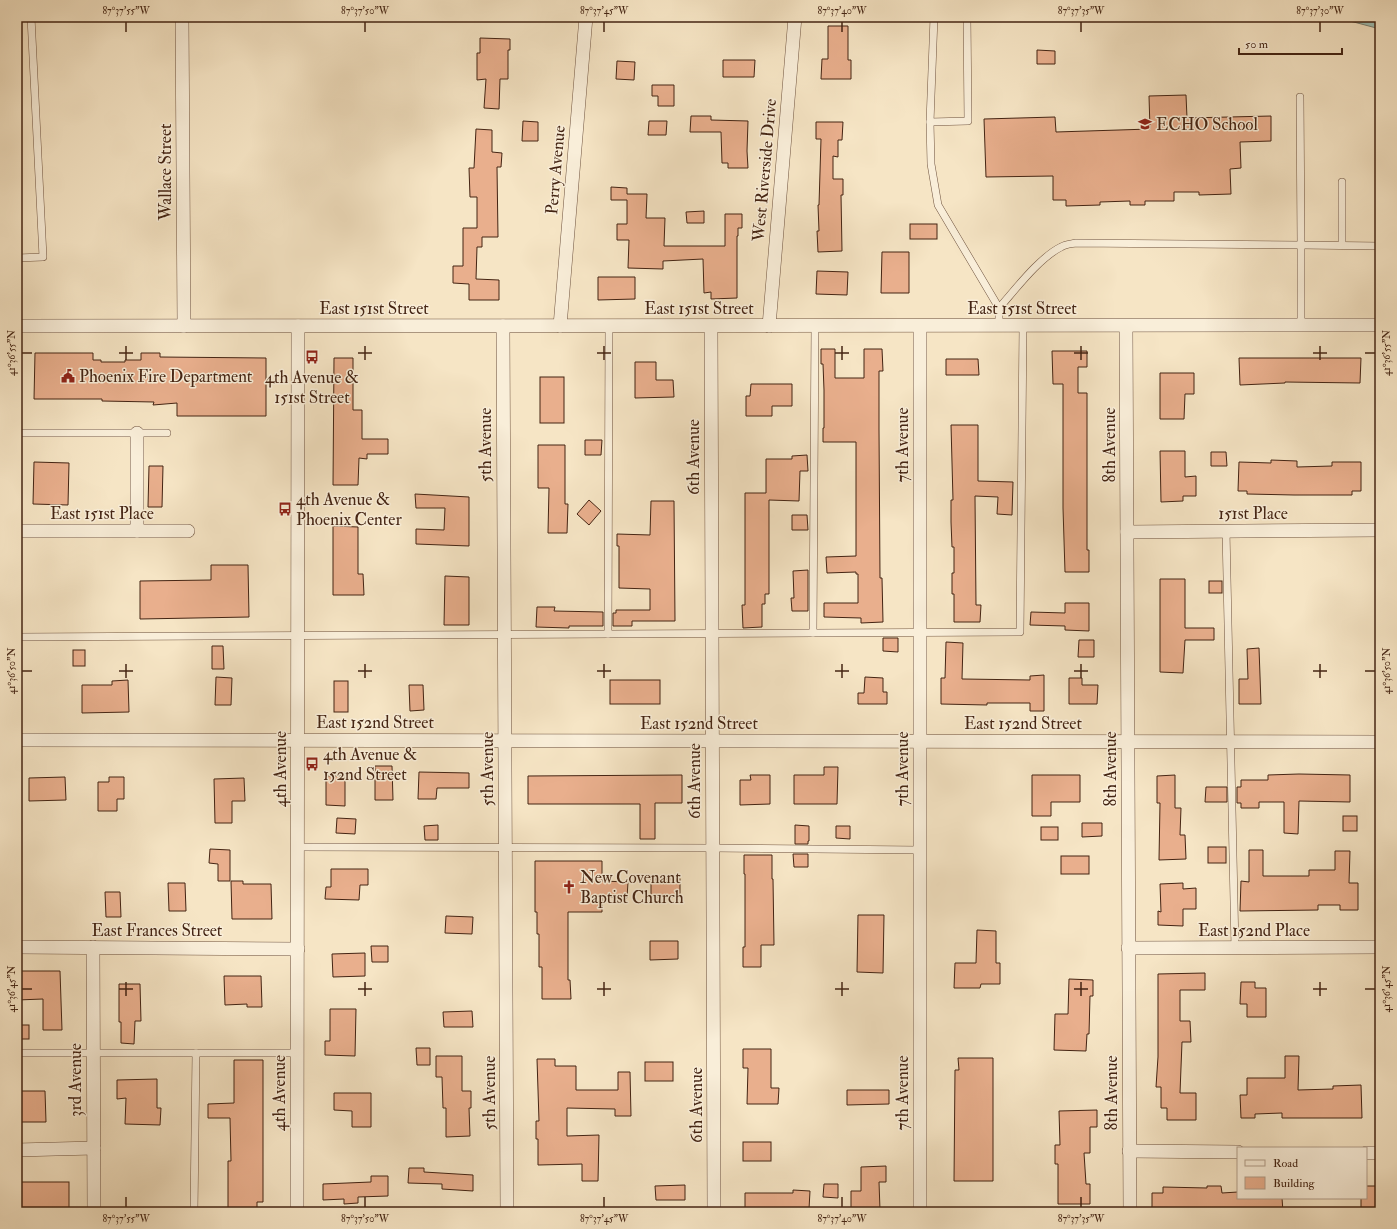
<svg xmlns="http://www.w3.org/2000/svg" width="1397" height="1229" font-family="'IM FELL Double Pica',serif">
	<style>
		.water { fill: #9dbfb4; stroke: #798174 }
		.building { fill: #e9af8d; stroke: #442413 }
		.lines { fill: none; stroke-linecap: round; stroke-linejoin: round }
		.service-casing { stroke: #705440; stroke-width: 8 }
		.minor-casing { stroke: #705440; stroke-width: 14 }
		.service { stroke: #f9eed9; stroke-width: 7 }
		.minor { stroke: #f9eed9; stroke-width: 13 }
		.ticks { fill: none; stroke: #442413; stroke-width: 1.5 }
		.labels { text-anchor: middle; stroke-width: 3; stroke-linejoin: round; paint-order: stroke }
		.poi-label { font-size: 17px; fill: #442413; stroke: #f9eed9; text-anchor: start }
		.street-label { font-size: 17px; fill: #442413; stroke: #f9eed9 }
		.neatline { fill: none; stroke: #442413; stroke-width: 1.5 }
		.ticks-label { font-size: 10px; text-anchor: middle; fill: #442413 }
	</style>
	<rect width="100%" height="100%" fill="#f6e5c5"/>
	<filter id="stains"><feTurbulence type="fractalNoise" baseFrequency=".005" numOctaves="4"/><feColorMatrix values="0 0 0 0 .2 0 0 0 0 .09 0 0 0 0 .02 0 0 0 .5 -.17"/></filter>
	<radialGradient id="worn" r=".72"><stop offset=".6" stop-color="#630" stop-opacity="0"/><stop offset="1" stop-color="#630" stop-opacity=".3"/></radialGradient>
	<!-- water -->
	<path class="water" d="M1339 17H1380V29L1350 21Z"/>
	<!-- building -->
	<g class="building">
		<path d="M828 26H848V60H851V79H821L822 59H828Z"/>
		<path d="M480 38 510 39V50H508V79H500L499 109 484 108 486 79 477 80V53H480Z"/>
		<path d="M1037 50 1055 51V64H1037Z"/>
		<path d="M723 60H755L754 77H723Z"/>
		<path d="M617 61 635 62 634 80 616 79Z"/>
		<path d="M652 85H674V106H658V96H652Z"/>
		<path d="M1186 95 1187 118 1271 116V141L1240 142 1241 168 1230 169 1231 194 1199 195V192H1174V201H1145V205H1130V201L1100 202V205L1066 206V200H1053V176L986 177 984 119 1055 117 1056 132 1150 129 1149 96Z"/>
		<path d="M691 116H711V120L748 121 747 151 748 168H728V163H722L721 132H690Z"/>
		<path d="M523 121 538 122V141H522Z"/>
		<path d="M649 121H667L666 135H648Z"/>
		<path d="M816 122H843L842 140H838V157L833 156V179H843V195H841L842 251 818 252 817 231H819L818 205H819L821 139H816Z"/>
		<path d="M476 129 492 130V152L502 153 501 167H497L498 237H482V247H477L476 279 499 280V300H469V284L453 283V266H463V228H477V197H470L469 168H474Z"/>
		<path d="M611 187 627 188V194H647L646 218H665L664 246H725V214H742V228H738V236H737V298L711 299V292L704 293 703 259 663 261V269L628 268 629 240H617V224H627V200H611Z"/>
		<path d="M704 211V223H687L686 212Z"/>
		<rect x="910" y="224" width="27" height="15"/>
		<path d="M882 252H909V293H881Z"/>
		<path d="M817 271 848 272 847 295 816 294Z"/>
		<path d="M598 277H635V299L598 300Z"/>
		<path d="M821 349H835V378H864V349H882L883 371H879V429L880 578H882L883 622 861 623V618L824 617V603H858V574H856V572L827 573 826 557 856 556V442H823V428H824V390L823 364H821Z"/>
		<path d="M1052 351H1087V367H1078V393H1087V550H1089V572H1065L1063 508V384H1053Z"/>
		<path d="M35 353H93V360H101V362H125V360H141V353H160V357L266 358V416H177V403L153 405 154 402 102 401V399H34Z"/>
		<path d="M334 358H353V410H362V439H388V454H367V459L359 458 358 485H333Z"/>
		<path d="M1239 358H1361L1360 383 1285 382V383L1240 385Z"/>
		<path d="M946 359H978L979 375H946Z"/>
		<path d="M635 362H656V380H673L674 397 635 398Z"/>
		<path d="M1160 373H1194V394H1185L1184 419H1160Z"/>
		<rect x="540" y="377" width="24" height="46"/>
		<path d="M751 384H792V406H772V416H746V396H750Z"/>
		<path d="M951 425H978V481L1013 482 1012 515 997 514 998 497 975 496 976 605H981L980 622H954V594H952V573H954V547H952L951 522V500H953Z"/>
		<path d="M585 440H602L601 455H585Z"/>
		<path d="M538 445H565V504H568L567 533H548L549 488H538Z"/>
		<path d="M1160 451H1185V477L1196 476V496H1183V501L1161 502Z"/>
		<path d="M1211 452H1226L1227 466H1211Z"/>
		<path d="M807 455 808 471H800L799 501 769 500V594H765V604H762V627L743 628 742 605H745V493H766V459H792V456Z"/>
		<path d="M1271 460 1297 461V467L1332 466V462H1361V491H1352V495H1294L1247 494V491H1238L1239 462 1271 463Z"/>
		<path d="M34 462 69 463 68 505 33 504Z"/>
		<path d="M149 466H163L162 507H148Z"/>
		<path d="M415 494 469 497V546L416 544V529L444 530 445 508H416Z"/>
		<path d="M589 500 601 511 589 525 577 514Z"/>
		<path d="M651 501H674L675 621H632V626H613V613H616V610H650V589L619 588V546H617V534L650 535Z"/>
		<path d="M792 515H807L808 530H792Z"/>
		<path d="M333 526 358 527V574H363L364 595H333Z"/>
		<path d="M211 565H248L249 617 140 619V581L211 580Z"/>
		<path d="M808 570V611H792L791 598H794L793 571Z"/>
		<path d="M445 576 469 577V625H444Z"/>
		<path d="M1160 579H1185V628H1214V640H1185L1183 673 1160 672Z"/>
		<rect x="1209" y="581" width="13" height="12"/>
		<path d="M1065 603H1089V631L1065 630V626L1030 625 1031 612 1065 613Z"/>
		<path d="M537 607H555L554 611 603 612V626H569V628L536 627Z"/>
		<path d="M883 638H898V652L883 651Z"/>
		<path d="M1079 640H1094V657H1078Z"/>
		<path d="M946 642 963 643 962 679H963L1030 680V676L1044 675V711H1030V703H987V705L941 704V678H945Z"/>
		<path d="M212 646H223L224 669H212Z"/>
		<path d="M1259 648 1261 704H1239V679H1248L1247 649Z"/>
		<rect x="73" y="650" width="12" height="16"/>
		<path d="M216 677 232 678 231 705H215Z"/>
		<path d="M865 677 883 678V692H887V704H858V693H864Z"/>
		<path d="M1069 678H1082V685H1098L1097 704H1069Z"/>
		<path d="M128 680 129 712 82 713V685H112V681Z"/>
		<rect x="610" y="680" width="50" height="24"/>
		<rect x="334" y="681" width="14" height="31"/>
		<path d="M409 685H423L424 710 410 711Z"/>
		<path d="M375 766H392L393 800H375Z"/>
		<path d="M824 767H838L837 804H794V775H824Z"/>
		<path d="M419 772 469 773V788H437L436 799H418Z"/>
		<path d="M1299 774 1350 775V802L1299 801 1298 834 1284 833V802H1259V808H1241V803H1237V787H1241V780H1268V775Z"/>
		<path d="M682 775V803H655V839H640V804H528V776Z"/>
		<path d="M750 775H770V804L740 805V780H751Z"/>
		<path d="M1032 775H1080V802H1051V816H1032Z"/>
		<path d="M1175 775V808H1181L1180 835H1185L1186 859 1159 860 1160 803H1157V776Z"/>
		<path d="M326 776H345V806L326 805Z"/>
		<path d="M65 777 66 800 29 801V778Z"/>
		<path d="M109 777H124V799H117V811H98V782H109Z"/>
		<path d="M244 778 245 801H232V823H215L214 779Z"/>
		<path d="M1206 787H1227V802H1205Z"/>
		<rect x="1343" y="816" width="14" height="15"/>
		<path d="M337 818 356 819 355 834 336 833Z"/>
		<path d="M1082 823H1102V836L1082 837Z"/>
		<path d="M438 825V840H425L424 826Z"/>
		<path d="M795 825 809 826V841H808V844H795Z"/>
		<path d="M836 826H850V839L836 838Z"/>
		<rect x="1041" y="827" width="17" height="13"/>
		<rect x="1208" y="847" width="18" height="16"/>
		<path d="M210 849 230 850V881H218V864L209 863Z"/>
		<path d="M1249 850H1263V876H1309V870H1335V851H1350L1349 883H1358V910H1340V905H1318V910L1240 911 1241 881 1249 882Z"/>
		<path d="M793 854H808V867H794Z"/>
		<path d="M744 855H772V879H773L774 945H761V967H743V947H745V874H744Z"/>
		<rect x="1061" y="856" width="28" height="18"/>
		<path d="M535 861H602V881L628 882 627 898 602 897V912H568V980H570L571 999H542V967H539V934H537V912H535Z"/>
		<path d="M331 869H368V885H360L359 900 325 899 326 887H331Z"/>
		<rect x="651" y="879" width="29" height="18"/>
		<path d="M231 881H243V884H271L272 919H232Z"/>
		<path d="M168 883H185L186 911H169Z"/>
		<path d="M1183 883V889L1196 888V909H1183V926L1158 925V911L1161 912 1160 884Z"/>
		<path d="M105 892H120L121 917H106Z"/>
		<path d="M858 915H884L883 973 857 972Z"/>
		<path d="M446 916 473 917 472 934 445 933Z"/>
		<path d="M977 930 996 931V963H1000V984H981L980 988H954L955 963H976Z"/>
		<path d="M650 941H678V959L650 960Z"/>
		<path d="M371 946H388V962H372Z"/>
		<path d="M365 953V976L333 977 332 954Z"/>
		<path d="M17 971H60L62 1030H43V999L17 1000Z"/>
		<path d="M1205 973V990H1180V1021H1190L1191 1042H1182L1180 1093H1196V1120H1167V1108H1161V1087H1156L1158 1057V974Z"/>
		<path d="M224 976H261L262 1007H247V1004L225 1005Z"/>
		<path d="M1069 979 1093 980V996H1090L1089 1034H1087L1086 1051 1054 1050 1055 1014H1068Z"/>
		<path d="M1241 982H1255V988H1266V1017H1247V1004H1240Z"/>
		<path d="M119 984H140L141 1021H135L134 1044 121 1043V1022H119Z"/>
		<path d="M330 1009H356L355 1056 325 1055V1041H330Z"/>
		<path d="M472 1011 473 1027H444L443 1012Z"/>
		<rect x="17" y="1025" width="12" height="14"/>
		<path d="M416 1048H430V1065H417Z"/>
		<path d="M743 1049H771V1088H779L778 1104H747L748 1068H743Z"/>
		<path d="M436 1056H462V1091H471V1108H469L470 1136 446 1137V1108H443L442 1077H436Z"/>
		<path d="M1285 1056H1299L1298 1090 1333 1089V1086L1361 1085 1362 1118H1282V1113L1255 1114V1118H1241L1240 1095H1247V1078H1285Z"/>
		<path d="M958 1058H993V1181H954L955 1070H959Z"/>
		<path d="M537 1059H555V1066H576V1090H618V1072H630L631 1116H615V1109L567 1108V1136L599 1135 598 1181H582V1164L538 1165V1139H536V1121H539Z"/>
		<path d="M234 1060H263V1202H257V1212L228 1211V1161H231L230 1118H208V1104L234 1103Z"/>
		<rect x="645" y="1062" width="28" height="19"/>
		<path d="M157 1079V1108H161L160 1125 125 1124 126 1098 117 1099V1080Z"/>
		<path d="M847 1090H889V1104L847 1105Z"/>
		<path d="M17 1091H45L46 1122H17Z"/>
		<path d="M334 1093H371V1127H352V1111L334 1110Z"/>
		<path d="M1097 1110V1127H1090V1153H1084L1086 1184H1090V1204H1058V1164H1055V1145H1060L1059 1111Z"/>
		<rect x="743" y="1142" width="28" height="19"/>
		<path d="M886 1166V1182H879L880 1210H851V1191H861V1167Z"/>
		<path d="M409 1168H424V1172L473 1175V1191L442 1189V1184L408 1183Z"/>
		<path d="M371 1176H388V1196L358 1197V1203L344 1204V1199L323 1200V1184L371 1182Z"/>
		<rect x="17" y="1182" width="52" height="30"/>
		<path d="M824 1184H838V1198L823 1197Z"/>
		<path d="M685 1185V1200H656L655 1186Z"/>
		<path d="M1207 1186H1221L1222 1193 1238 1192V1198H1282L1283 1212H1196V1209H1169V1212H1152V1193H1163V1187L1207 1188Z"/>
		<path d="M1366 1186H1380V1212H1361V1198H1366Z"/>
		<path d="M793 1190 810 1191 809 1209H773V1212H745V1193H793Z"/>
	</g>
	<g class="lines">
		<!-- service casing -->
		<g class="service-casing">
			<g id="service">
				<path d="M934 17 930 122 931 164 938 205 999 308"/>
				<path d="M1300 97 1301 245 1380 246"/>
				<path d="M930 122 968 121 967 17"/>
				<path d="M1342 182V245"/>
				<path d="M17 258 43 257 31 17"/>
				<path d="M999 326V308C1015 290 1039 258 1061 247 1066 244 1071 244 1076 243L1301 245V325"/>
				<path d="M17 433H167"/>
				<path d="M1226 531 1235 948"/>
				<path d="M813 633 815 326"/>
				<path d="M608 634 609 326"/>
				<path d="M17 637 1020 632 1023 326"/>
				<path d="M298 847 713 848 920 850"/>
				<path d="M17 1053H297"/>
				<path d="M194 1212 196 1053"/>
			</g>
		</g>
		<!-- minor casing -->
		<g class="minor-casing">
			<g id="minor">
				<path d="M182 17 184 326"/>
				<path d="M17 326 1380 325"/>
				<path d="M503 326 507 1212"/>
				<path d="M560 326 586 17"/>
				<path d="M711 326 714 1212"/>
				<path d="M769 326 795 17"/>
				<path d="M920 326V1212"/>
				<path d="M1126 326 1130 1212"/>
				<path d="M137 433V531"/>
				<path d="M17 531H188"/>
				<path d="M1127 532 1380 530"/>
				<path d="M17 740 1380 742"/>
				<path d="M17 947 298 949"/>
				<path d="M93 947 94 1212"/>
				<path d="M1128 948 1380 947"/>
				<path d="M17 1150 94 1148"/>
				<path d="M1129 1151 1238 1152"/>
				<path d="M1366 1153H1380"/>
				<path d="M297 1212 298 326"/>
			</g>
		</g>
		<!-- service -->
		<use href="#service" class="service"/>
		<!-- minor -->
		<use href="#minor" class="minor"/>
	</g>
	<!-- ticks -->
	<path class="ticks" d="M126 22V32M365 22V32M604 22V32M842 22V32M1081 22V32M1320 22V32M126 346V360M365 346V360M604 346V360M842 346V360M1081 346V360M1320 346V360M22 353H32M119 353H133M358 353H372M597 353H611M835 353H849M1074 353H1088M1313 353H1327M1365 353H1375M126 664V678M365 664V678M604 664V678M842 664V678M1081 664V678M1320 664V678M22 671H32M119 671H133M358 671H372M597 671H611M835 671H849M1074 671H1088M1313 671H1327M1365 671H1375M126 982V996M365 982V996M604 982V996M842 982V996M1081 982V996M1320 982V996M22 989H32M119 989H133M358 989H372M597 989H611M835 989H849M1074 989H1088M1313 989H1327M1365 989H1375M126 1197V1207M365 1197V1207M604 1197V1207M842 1197V1207M1081 1197V1207"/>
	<!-- icons -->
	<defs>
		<g id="school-bare" transform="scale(1.08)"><path d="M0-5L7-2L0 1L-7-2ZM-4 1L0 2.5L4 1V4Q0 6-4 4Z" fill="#8f2418" stroke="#f9eed9" stroke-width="2.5" paint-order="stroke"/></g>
		<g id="bus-bare" transform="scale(1.08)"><path d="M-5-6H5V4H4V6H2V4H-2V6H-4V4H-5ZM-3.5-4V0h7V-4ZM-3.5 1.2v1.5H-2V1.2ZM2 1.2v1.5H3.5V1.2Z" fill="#8f2418" stroke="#f9eed9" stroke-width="2.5" paint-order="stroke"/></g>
		<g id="civic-bare" transform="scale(1.08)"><path d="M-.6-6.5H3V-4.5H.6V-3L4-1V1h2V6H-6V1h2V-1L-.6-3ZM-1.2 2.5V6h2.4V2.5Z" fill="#8f2418" stroke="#f9eed9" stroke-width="2.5" paint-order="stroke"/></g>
		<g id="church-bare" transform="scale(1.08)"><path d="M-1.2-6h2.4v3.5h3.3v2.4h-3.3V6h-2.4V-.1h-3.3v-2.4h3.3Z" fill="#8f2418" stroke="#f9eed9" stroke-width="2.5" paint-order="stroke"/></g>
	</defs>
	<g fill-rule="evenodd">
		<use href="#school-bare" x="1145" y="124"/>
		<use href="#bus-bare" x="312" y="357"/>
		<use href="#civic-bare" x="68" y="376"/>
		<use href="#bus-bare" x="285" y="509"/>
		<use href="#bus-bare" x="312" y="764"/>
		<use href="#church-bare" x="569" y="887"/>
	</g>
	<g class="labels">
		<!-- poi labels -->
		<g class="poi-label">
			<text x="1156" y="130">ECHO School</text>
			<text x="79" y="382">Phoenix Fire Department</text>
			<text x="312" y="383" text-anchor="middle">4th Avenue &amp;<tspan x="312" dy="20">151st Street</tspan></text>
			<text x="296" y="505">4th Avenue &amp;<tspan x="296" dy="20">Phoenix Center</tspan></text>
			<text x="323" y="760">4th Avenue &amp;<tspan x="323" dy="20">152nd Street</tspan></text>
			<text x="580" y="883">New Covenant<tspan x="580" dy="20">Baptist Church</tspan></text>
		</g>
		<!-- street labels -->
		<g class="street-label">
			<text transform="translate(555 170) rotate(-85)" y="6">Perry Avenue</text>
			<text transform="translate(764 170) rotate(-85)" y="6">West Riverside Drive</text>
			<text transform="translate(165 172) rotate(-90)" y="6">Wallace Street</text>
			<text x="374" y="314">East 151st Street</text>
			<text x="699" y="314">East 151st Street</text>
			<text x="1022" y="314">East 151st Street</text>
			<text transform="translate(485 445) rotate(-90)" y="6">5th Avenue</text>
			<text transform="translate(902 445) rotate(-90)" y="6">7th Avenue</text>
			<text transform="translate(1109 445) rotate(-90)" y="6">8th Avenue</text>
			<text transform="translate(693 457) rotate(-90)" y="6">6th Avenue</text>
			<text x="102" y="519">East 151st Place</text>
			<text x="1253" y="519">151st Place</text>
			<text x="375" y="728">East 152nd Street</text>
			<text x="699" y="729">East 152nd Street</text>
			<text x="1023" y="729">East 152nd Street</text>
			<text transform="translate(280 769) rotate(-90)" y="6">4th Avenue</text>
			<text transform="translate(487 769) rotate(-90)" y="6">5th Avenue</text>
			<text transform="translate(902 769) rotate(-90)" y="6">7th Avenue</text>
			<text transform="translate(1110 769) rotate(-90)" y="6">8th Avenue</text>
			<text transform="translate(694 781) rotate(-90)" y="6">6th Avenue</text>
			<text x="157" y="936">East Frances Street</text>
			<text x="1254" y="936">East 152nd Place</text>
			<text transform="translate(75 1080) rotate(-90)" y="6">3rd Avenue</text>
			<text transform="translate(279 1093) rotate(-90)" y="6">4th Avenue</text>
			<text transform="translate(489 1093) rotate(-90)" y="6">5th Avenue</text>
			<text transform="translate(902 1093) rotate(-90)" y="6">7th Avenue</text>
			<text transform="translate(1111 1093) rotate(-90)" y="6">8th Avenue</text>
			<text transform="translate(696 1105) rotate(-90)" y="6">6th Avenue</text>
		</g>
	</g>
	<!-- margin -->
	<rect width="1397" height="1229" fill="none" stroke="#f6e5c5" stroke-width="44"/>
	<!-- legend -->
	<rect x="1237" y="1147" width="130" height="52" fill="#f9eed9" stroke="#b19d8a"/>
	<rect x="1245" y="1160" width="20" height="6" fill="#f9eed9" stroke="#b19d8a"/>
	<text x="1273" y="1167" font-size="12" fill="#442413">Road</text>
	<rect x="1245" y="1177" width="20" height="12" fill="#e9af8d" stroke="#b19d8a"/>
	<text x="1273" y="1187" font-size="12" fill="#442413">Building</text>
	<!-- scale -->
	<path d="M1239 48v6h103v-6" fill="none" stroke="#442413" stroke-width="2"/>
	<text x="1245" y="48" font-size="12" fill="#442413" stroke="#f9eed9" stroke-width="3" paint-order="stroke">50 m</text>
	<rect x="22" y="22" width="1353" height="1185" class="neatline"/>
	<g class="ticks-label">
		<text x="126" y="14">87°37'55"W</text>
		<text x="365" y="14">87°37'50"W</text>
		<text x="604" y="14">87°37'45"W</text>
		<text x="842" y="14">87°37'40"W</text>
		<text x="1081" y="14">87°37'35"W</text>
		<text x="1320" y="14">87°37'30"W</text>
		<text transform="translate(11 353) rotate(-90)" y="4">41°36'55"N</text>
		<text transform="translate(1386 353) rotate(-90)" y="4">41°36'55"N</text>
		<text transform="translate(11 671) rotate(-90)" y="4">41°36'50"N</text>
		<text transform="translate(1386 671) rotate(-90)" y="4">41°36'50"N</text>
		<text transform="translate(11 989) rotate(-90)" y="4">41°36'45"N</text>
		<text transform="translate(1386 989) rotate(-90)" y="4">41°36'45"N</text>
		<text x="126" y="1222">87°37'55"W</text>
		<text x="365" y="1222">87°37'50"W</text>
		<text x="604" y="1222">87°37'45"W</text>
		<text x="842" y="1222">87°37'40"W</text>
		<text x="1081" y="1222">87°37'35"W</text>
	</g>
	<rect width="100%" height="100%" filter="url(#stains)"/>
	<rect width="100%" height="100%" fill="url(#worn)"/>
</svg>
